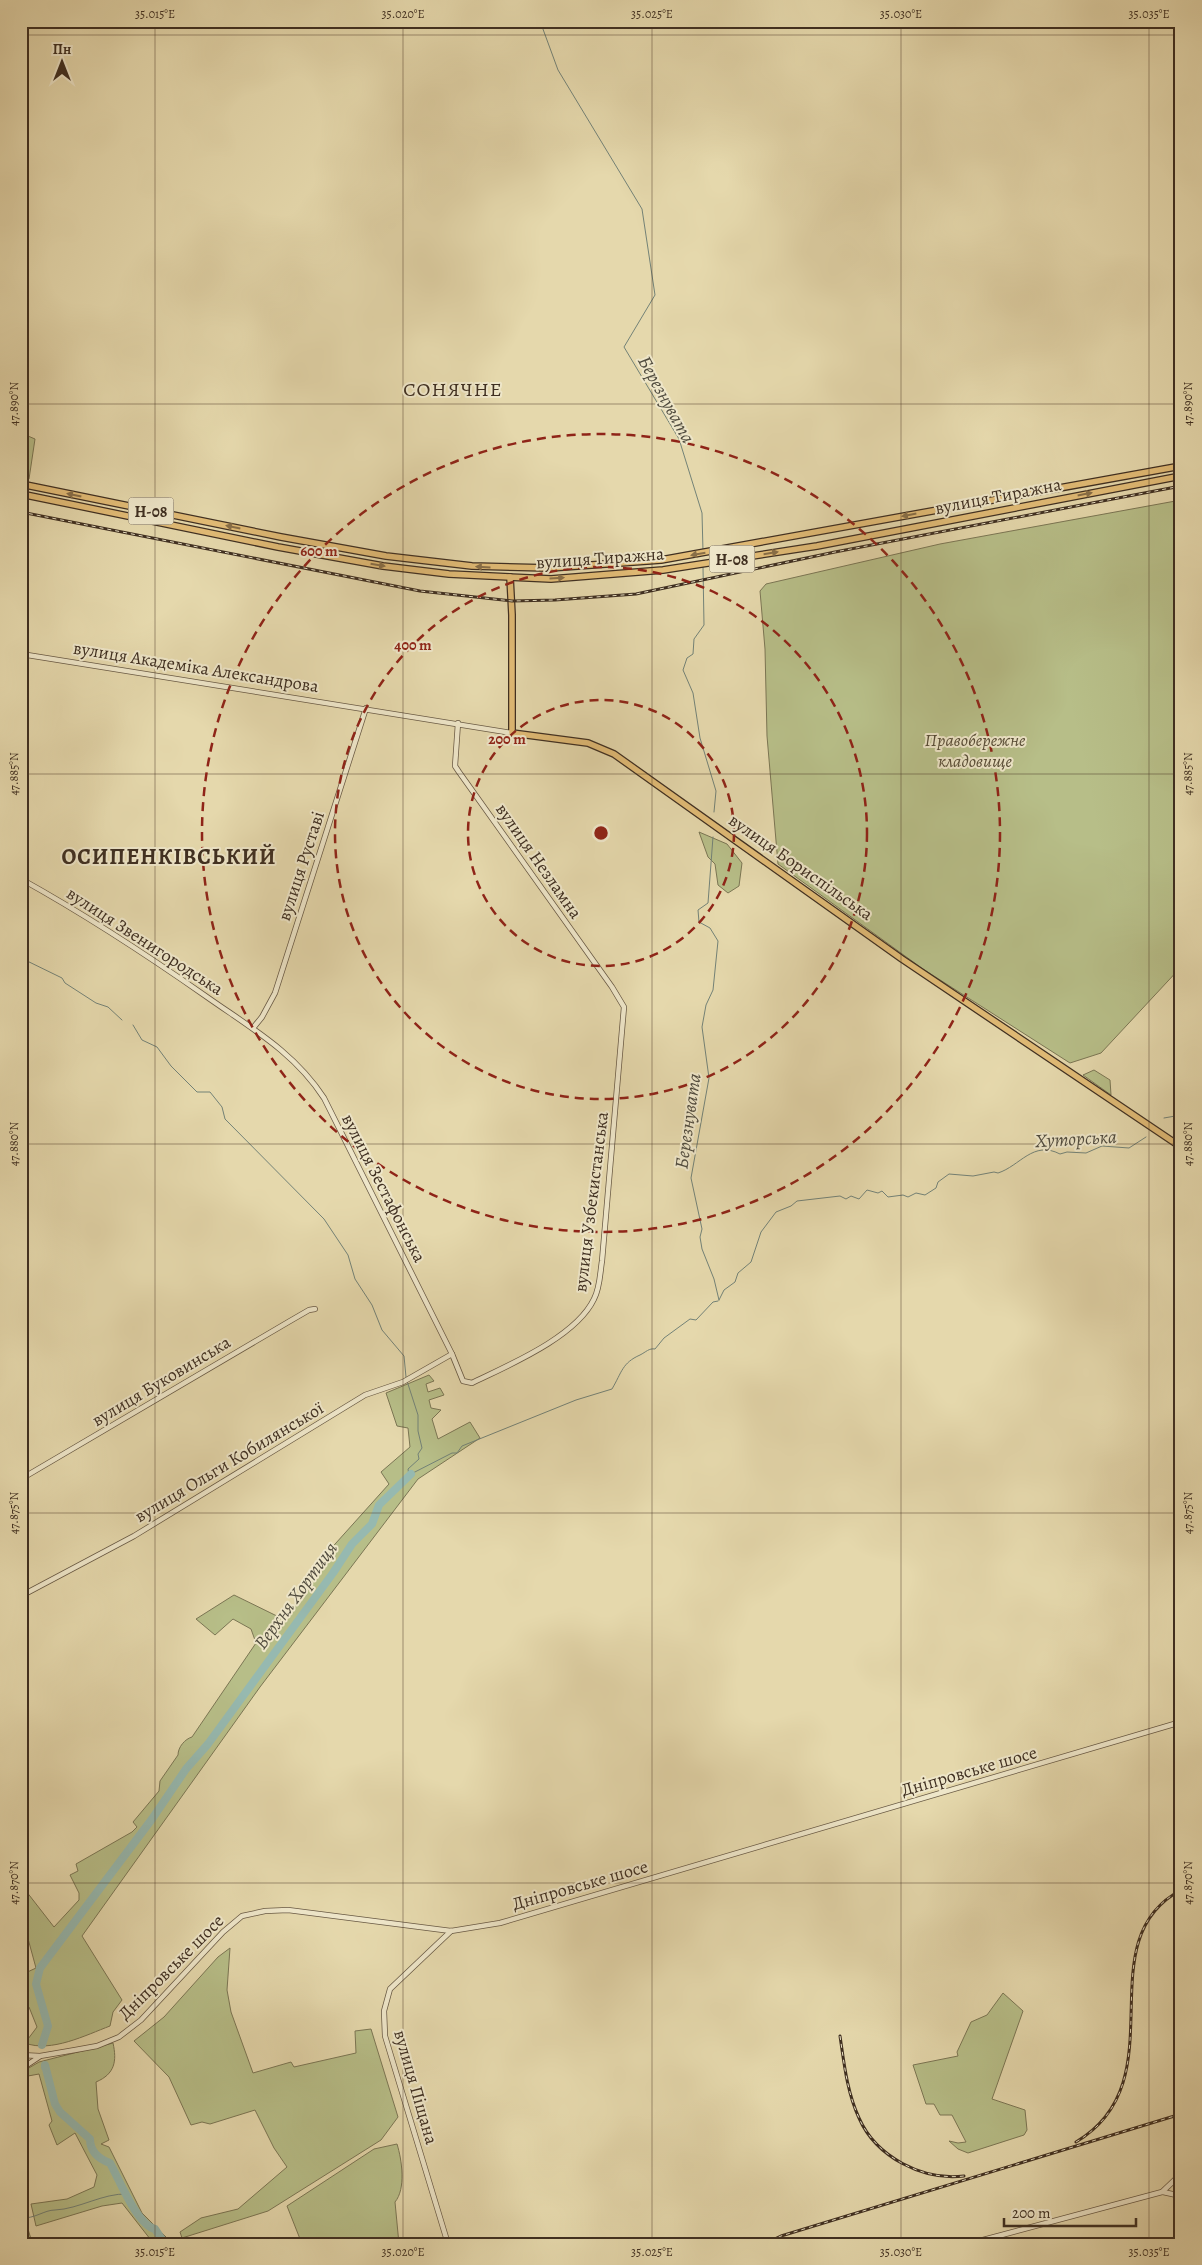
<svg xmlns="http://www.w3.org/2000/svg" width="1202" height="2265" font-family="Alegreya,serif">
	<style>
		.green { fill: #b7be88; stroke: #7b7654 }
		.lines { fill: none; stroke-linecap: round; stroke-linejoin: round }
		.stream { stroke: #738277; stroke-width: 1 }
		.river { stroke: #96b9b0; stroke-width: 8 }
		.minor-casing { stroke: #685944; stroke-width: 6 }
		.major-casing { stroke: #3f2f21; stroke-width: 8 }
		.minor { stroke: #eee6c9; stroke-width: 4.5 }
		.major { stroke: #e2bc76; stroke-width: 5.5 }
		.rail-casing { stroke: #3f2f21; stroke-width: 3 }
		.rail { stroke: #eee6c9; stroke-width: 1; stroke-dasharray: 4; stroke-linecap: butt }
		.oneway { fill: #886e47 }
		.ticks { fill: none; stroke: #3f2f21; stroke-width: 1; stroke-opacity: 0.45 }
		.ring { fill: none; stroke: #8f2418; stroke-width: 2.5; stroke-dasharray: 9 6 }
		.labels { text-anchor: middle; stroke-width: 4; stroke-linejoin: round; paint-order: stroke }
		.shield { fill: #eee6c9; stroke: #746653; stroke-width: 1 }
		.shield-label { font-size: 16px; font-weight: bold; fill: #3f2f21 }
		.street-label { font-size: 18px; fill: #3f2f21; stroke: #eee6c9 }
		.park-label { font-size: 18px; font-style: italic; fill: #574c36; stroke: #eee6c9 }
		.water-label { font-size: 19px; font-style: italic; fill: #504b3e; stroke: #eee6c9 }
		.quarter-label { font-size: 20px; letter-spacing: 1px; fill: #3f2f21; stroke: #eee6c9 }
		.district-label { font-size: 22px; font-weight: bold; letter-spacing: 1px; fill: #3f2f21; stroke: #eee6c9 }
		.centre { fill: #8f2418; stroke: #eee6c9; stroke-width: 2.5 }
		.ring-label { font-size: 15px; text-anchor: middle; font-weight: bold; fill: #8f2418; stroke: #eee6c9; stroke-width: 4; stroke-linejoin: round; paint-order: stroke }
		.neatline { fill: none; stroke: #3f2f21; stroke-width: 2 }
		.ticks-label { font-size: 12px; text-anchor: middle; fill: #3f2f21 }
	</style>
	<rect width="100%" height="100%" fill="#e5d8ac"/>
	<filter id="stains"><feTurbulence type="fractalNoise" baseFrequency=".004" numOctaves="4"/><feColorMatrix values="0 0 0 0 .2 0 0 0 0 .09 0 0 0 0 .02 0 0 0 .5 -.17"/></filter>
	<radialGradient id="worn" r=".72"><stop offset=".6" stop-color="#630" stop-opacity="0"/><stop offset="1" stop-color="#630" stop-opacity=".3"/></radialGradient>
	<!-- green -->
	<g class="green">
		<path d="M21 433 35 439 29 479 21 478Z"/>
		<path d="M1181 500V967L1101 1053 1070 1063 923 969 778 864 767 736 765 649 760 591 766 584 940 544Z"/>
		<path d="M699 832 727 844 742 863 739 886 728 893 718 885 715 864 708 857Z"/>
		<path d="M1094 1070 1110 1080 1111 1095 1083 1075Z"/>
		<path d="M429 1375 434 1381 426 1384 428 1392 440 1388 444 1395 429 1400 431 1408 441 1410 432 1419 438 1439 470 1422 480 1438 418 1479 260 1687 82 1936 122 2000 113 2012 110 2026C86 2035 51 2053 25 2043L37 2027 29 2007 21 2010V1975L36 1968 27 1935 21 1921V1877L26 1891 54 1927 79 1900V1893L70 1875 78 1871 76 1864 132 1832 137 1827 133 1822 159 1791 160 1781 178 1755C178 1747 185 1739 192 1737L256 1643 251 1629 233 1619 215 1635 196 1619 234 1595 283 1619 305 1595 327 1553 389 1484 381 1472 410 1447 408 1428 397 1426 386 1393Z"/>
		<path d="M230 1948 227 1990 231 2012 253 2073 291 2062 294 2067 356 2053 355 2031 371 2029 398 2117 381 2140 268 2211 182 2238 180 2232 201 2218 238 2209 287 2167 274 2148 255 2110 210 2124 202 2122 191 2125 169 2077 134 2041 164 2017 218 1957Z"/>
		<path d="M1003 1993 1023 2011 992 2099 1025 2110 1027 2130 1024 2135 968 2153 958 2149 949 2141 958 2143 966 2142 952 2115H940L934 2104H926L913 2065 958 2056 957 2052 971 2022 987 2015Z"/>
		<path d="M113 2043C117 2061 115 2074 96 2082L98 2109 109 2140 101 2144 109 2147 142 2213 173 2244H154L122 2203 102 2206 36 2226 31 2204 67 2199 94 2187 97 2175 75 2133 57 2145 49 2125 52 2121 39 2074 28 2076 22 2072 39 2062Z"/>
		<path d="M397 2144C402 2160 406 2189 395 2202L399 2244H302L287 2206 374 2149Z"/>
		<path d="M21 2206 31 2239 30 2244H21Z"/>
	</g>
	<g class="lines">
		<!-- stream -->
		<g class="stream">
			<path d="M540 21 558 70 642 209 655 295 624 347 679 439 702 513 703 551"/>
			<path d="M703 567 704 625 694 639 693 654 687 658 683 670 693 693 700 738 716 791 714 812"/>
			<path d="M713 837 708 903 698 910 699 922 710 928 718 941 713 990 706 1005 702 1027 709 1078 691 1178 702 1229 700 1237 702 1249 714 1279 719 1300"/>
			<path d="M21 958 62 978 65 983 96 1003 108 1007 122 1020"/>
			<path d="M133 1025 142 1040 157 1047 171 1066 197 1092H210L222 1107 225 1119 324 1219 348 1255 355 1279 372 1305 382 1330 404 1356 406 1377"/>
			<path d="M1164 1118 1181 1115"/>
			<path d="M719 1300 724 1290 735 1282 738 1273 751 1262 761 1232 776 1212 791 1206 797 1201 840 1196 846 1199 851 1196 859 1199 867 1190 878 1193 882 1191 888 1197 903 1195 908 1197 916 1193 925 1195 936 1188 938 1182 949 1174 973 1176 994 1172 998 1173C1020 1166 1033 1140 1060 1154L1067 1152 1086 1153 1102 1146 1129 1148 1146 1137"/>
			<path d="M407 1381 418 1415V1431L422 1448 418 1454 419 1459 408 1469 409 1476"/>
			<path d="M411 1474 452 1453H457L462 1446 576 1400 612 1389C622 1372 622 1363 640 1355 646 1352 649 1348 655 1349L664 1338 690 1319 696 1320 713 1302 718 1301"/>
			<path d="M21 2218C35 2219 44 2210 55 2210 79 2209 103 2193 127 2194"/>
		</g>
		<!-- river -->
		<g class="river">
			<path d="M42 2045 48 2026 36 1984 40 1968 152 1819 186 1769 208 1744 333 1573 352 1544 372 1524 379 1505 411 1474"/>
			<path d="M45 2067V2065L55 2104 60 2112 90 2139C90 2152 99 2159 110 2163 119 2179 137 2225 155 2229L165 2244"/>
		</g>
		<!-- minor casing -->
		<g class="minor-casing">
			<g id="minor">
				<path d="M21 654 512 733"/>
				<path d="M21 879C86 915 147 955 207 997 251 1028 294 1052 324 1098L452 1354 463 1381 472 1383C509 1365 576 1337 594 1299 600 1288 600 1273 602 1261L624 1007 612 987 459 772 455 766 458 723"/>
				<path d="M253 1028 262 1017 275 993 366 708"/>
				<path d="M21 1479 290 1321 309 1310 315 1309"/>
				<path d="M21 1596 134 1536 365 1395 403 1382 452 1354"/>
				<path d="M21 2055 40 2056 75 2050 97 2046 119 2037 141 2020 223 1932 242 1916 265 1911 288 1910 451 1931 500 1923 1181 1722"/>
				<path d="M21 2069 39 2057"/>
				<path d="M1163 2192 1181 2196"/>
				<path d="M448 2244 385 2036 384 2011 390 1989 451 1931"/>
				<path d="M968 2244 1162 2192 1181 2174"/>
			</g>
		</g>
		<!-- major casing -->
		<g class="major-casing">
			<g id="major">
				<path d="M21 484 281 537 386 556 472 566 550 568 661 560 1181 466"/>
				<path d="M21 494 278 547 383 566 449 574 551 579 663 570 817 546 1181 476"/>
				<path d="M510 577 512 615V733L588 743 614 754 902 959 1181 1147"/>
			</g>
		</g>
		<!-- minor -->
		<use href="#minor" class="minor"/>
		<!-- major -->
		<use href="#major" class="major"/>
		<!-- rail casing -->
		<g class="rail-casing">
			<g id="rail">
				<path d="M21 512 420 591 512 601 555 600 636 594 835 552 1181 486"/>
				<path d="M840 2036C844 2063 847 2092 859 2118 876 2157 923 2181 964 2176"/>
				<path d="M1076 2142C1180 2080 1084 1942 1181 1890"/>
				<path d="M764 2244 781 2236 1181 2114"/>
			</g>
		</g>
		<!-- rail -->
		<use href="#rail" class="rail"/>
	</g>
	<!-- one-way arrows -->
	<defs><path id="oneway-solid" d="M-6-.8H1V-3.2L6.5 0L1 3.2V.8H-6Z" transform="scale(1.25)"/></defs>
	<g class="oneway">
		<use href="#oneway-solid" transform="translate(1085 494) rotate(-11)"/>
		<use href="#oneway-solid" transform="translate(74 495) rotate(-168)"/>
		<use href="#oneway-solid" transform="translate(909 515) rotate(169)"/>
		<use href="#oneway-solid" transform="translate(233 527) rotate(-168)"/>
		<use href="#oneway-solid" transform="translate(771 553) rotate(-9)"/>
		<use href="#oneway-solid" transform="translate(698 554) rotate(170)"/>
		<use href="#oneway-solid" transform="translate(378 565) rotate(9)"/>
		<use href="#oneway-solid" transform="translate(483 567) rotate(-177)"/>
		<use href="#oneway-solid" transform="translate(557 578) rotate(-4)"/>
	</g>
	<!-- ticks -->
	<path class="ticks" d="M155 21V2244M403 21V2244M652 21V2244M901 21V2244M1149 21V2244M21 35H1181M21 404H1181M21 774H1181M21 1144H1181M21 1513H1181M21 1883H1181"/>
	<!-- distance rings -->
	<g class="ring">
		<circle cx="601" cy="833" r="133"/>
		<circle cx="601" cy="833" r="266"/>
		<circle cx="601" cy="833" r="399"/>
	</g>
	<g class="labels">
		<!-- shield labels -->
		<g class="shield">
			<rect x="128.5" y="497.5" width="45" height="27" rx="4"/>
			<rect x="709.5" y="545.5" width="45" height="27" rx="4"/>
		</g>
		<g class="shield-label">
			<text x="151" y="517">Н-08</text>
			<text x="732" y="565">Н-08</text>
		</g>
		<!-- street labels -->
		<g class="street-label">
			<text transform="translate(998 496) rotate(-11)" y="6">вулиця Тиражна</text>
			<text transform="translate(600 558) rotate(-4)" y="6">вулиця Тиражна</text>
			<text transform="translate(196 667) rotate(9)" y="6">вулиця Академіка Александрова</text>
			<text transform="translate(539 861) rotate(55)" y="6">вулиця Незламна</text>
			<text transform="translate(301 866) rotate(-72)" y="6">вулиця Руставі</text>
			<text transform="translate(801 867) rotate(35)" y="6">вулиця Бориспільська</text>
			<text transform="translate(145 941) rotate(33)" y="6">вулиця Звенигородська</text>
			<text transform="translate(384 1188) rotate(63)" y="6">вулиця Зестафонська</text>
			<text transform="translate(591 1202) rotate(-83)" y="6">вулиця Узбекистанська</text>
			<text transform="translate(161 1381) rotate(-31)" y="6">вулиця Буковинська</text>
			<text transform="translate(229 1462) rotate(-31)" y="6">вулиця Ольги Кобилянської</text>
			<text transform="translate(969 1771) rotate(-16)" y="6">Дніпровське шосе</text>
			<text transform="translate(580 1885) rotate(-16)" y="6">Дніпровське шосе</text>
			<text transform="translate(171 1967) rotate(-45)" y="6">Дніпровське шосе</text>
			<text transform="translate(416 2087) rotate(74)" y="6">вулиця Піщана</text>
		</g>
		<!-- park labels -->
		<g class="park-label">
			<text x="975" y="746">Правобережне<tspan x="975" dy="21">кладовище</tspan></text>
		</g>
		<!-- water labels -->
		<g class="water-label">
			<text transform="translate(667 399) rotate(61)" y="7">Березнувата</text>
			<text transform="translate(687 1121) rotate(-82)" y="7">Березнувата</text>
			<text transform="translate(1076 1138) rotate(-3)" y="7">Хуторська</text>
			<text transform="translate(295 1595) rotate(-54)" y="7">Верхня Хортиця</text>
		</g>
		<!-- quarter labels -->
		<g class="quarter-label">
			<text x="453" y="396">СОНЯЧНЕ</text>
		</g>
		<!-- district labels -->
		<g class="district-label">
			<text x="169" y="864">ОСИПЕНКІВСЬКИЙ</text>
		</g>
	</g>
	<circle cx="601" cy="833" r="8" class="centre"/>
	<g class="ring-label">
		<text x="319" y="556">600 m</text>
		<text x="413" y="650">400 m</text>
		<text x="507" y="744">200 m</text>
	</g>
	<!-- margin -->
	<rect width="1202" height="2265" fill="none" stroke="#e5d8ac" stroke-width="55"/>
	<!-- north arrow -->
	<g transform="translate(62 62)" stroke="#eee6c9" stroke-width="4" paint-order="stroke">
	<path d="M0-4L9 19L0 12L-9 19Z" fill="#3f2f21"/>
	<text y="-8" font-size="14" font-weight="bold" text-anchor="middle" fill="#3f2f21">Пн</text>
	</g>
	<!-- scale -->
	<path d="M1004 2218v8h132v-8" fill="none" stroke="#3f2f21" stroke-width="2.5"/>
	<text x="1012" y="2218" font-size="15" fill="#3f2f21" stroke="#eee6c9" stroke-width="4" paint-order="stroke">200 m</text>
	<rect x="28" y="28" width="1146" height="2210" class="neatline"/>
	<g class="ticks-label">
		<text x="155" y="18">35.015°E</text>
		<text x="403" y="18">35.020°E</text>
		<text x="652" y="18">35.025°E</text>
		<text x="901" y="18">35.030°E</text>
		<text x="1149" y="18">35.035°E</text>
		<text transform="translate(14 404) rotate(-90)" y="4">47.890°N</text>
		<text transform="translate(1188 404) rotate(-90)" y="4">47.890°N</text>
		<text transform="translate(14 774) rotate(-90)" y="4">47.885°N</text>
		<text transform="translate(1188 774) rotate(-90)" y="4">47.885°N</text>
		<text transform="translate(14 1144) rotate(-90)" y="4">47.880°N</text>
		<text transform="translate(1188 1144) rotate(-90)" y="4">47.880°N</text>
		<text transform="translate(14 1513) rotate(-90)" y="4">47.875°N</text>
		<text transform="translate(1188 1513) rotate(-90)" y="4">47.875°N</text>
		<text transform="translate(14 1883) rotate(-90)" y="4">47.870°N</text>
		<text transform="translate(1188 1883) rotate(-90)" y="4">47.870°N</text>
		<text x="155" y="2256">35.015°E</text>
		<text x="403" y="2256">35.020°E</text>
		<text x="652" y="2256">35.025°E</text>
		<text x="901" y="2256">35.030°E</text>
		<text x="1149" y="2256">35.035°E</text>
	</g>
	<rect width="100%" height="100%" filter="url(#stains)"/>
	<rect width="100%" height="100%" fill="url(#worn)"/>
</svg>
